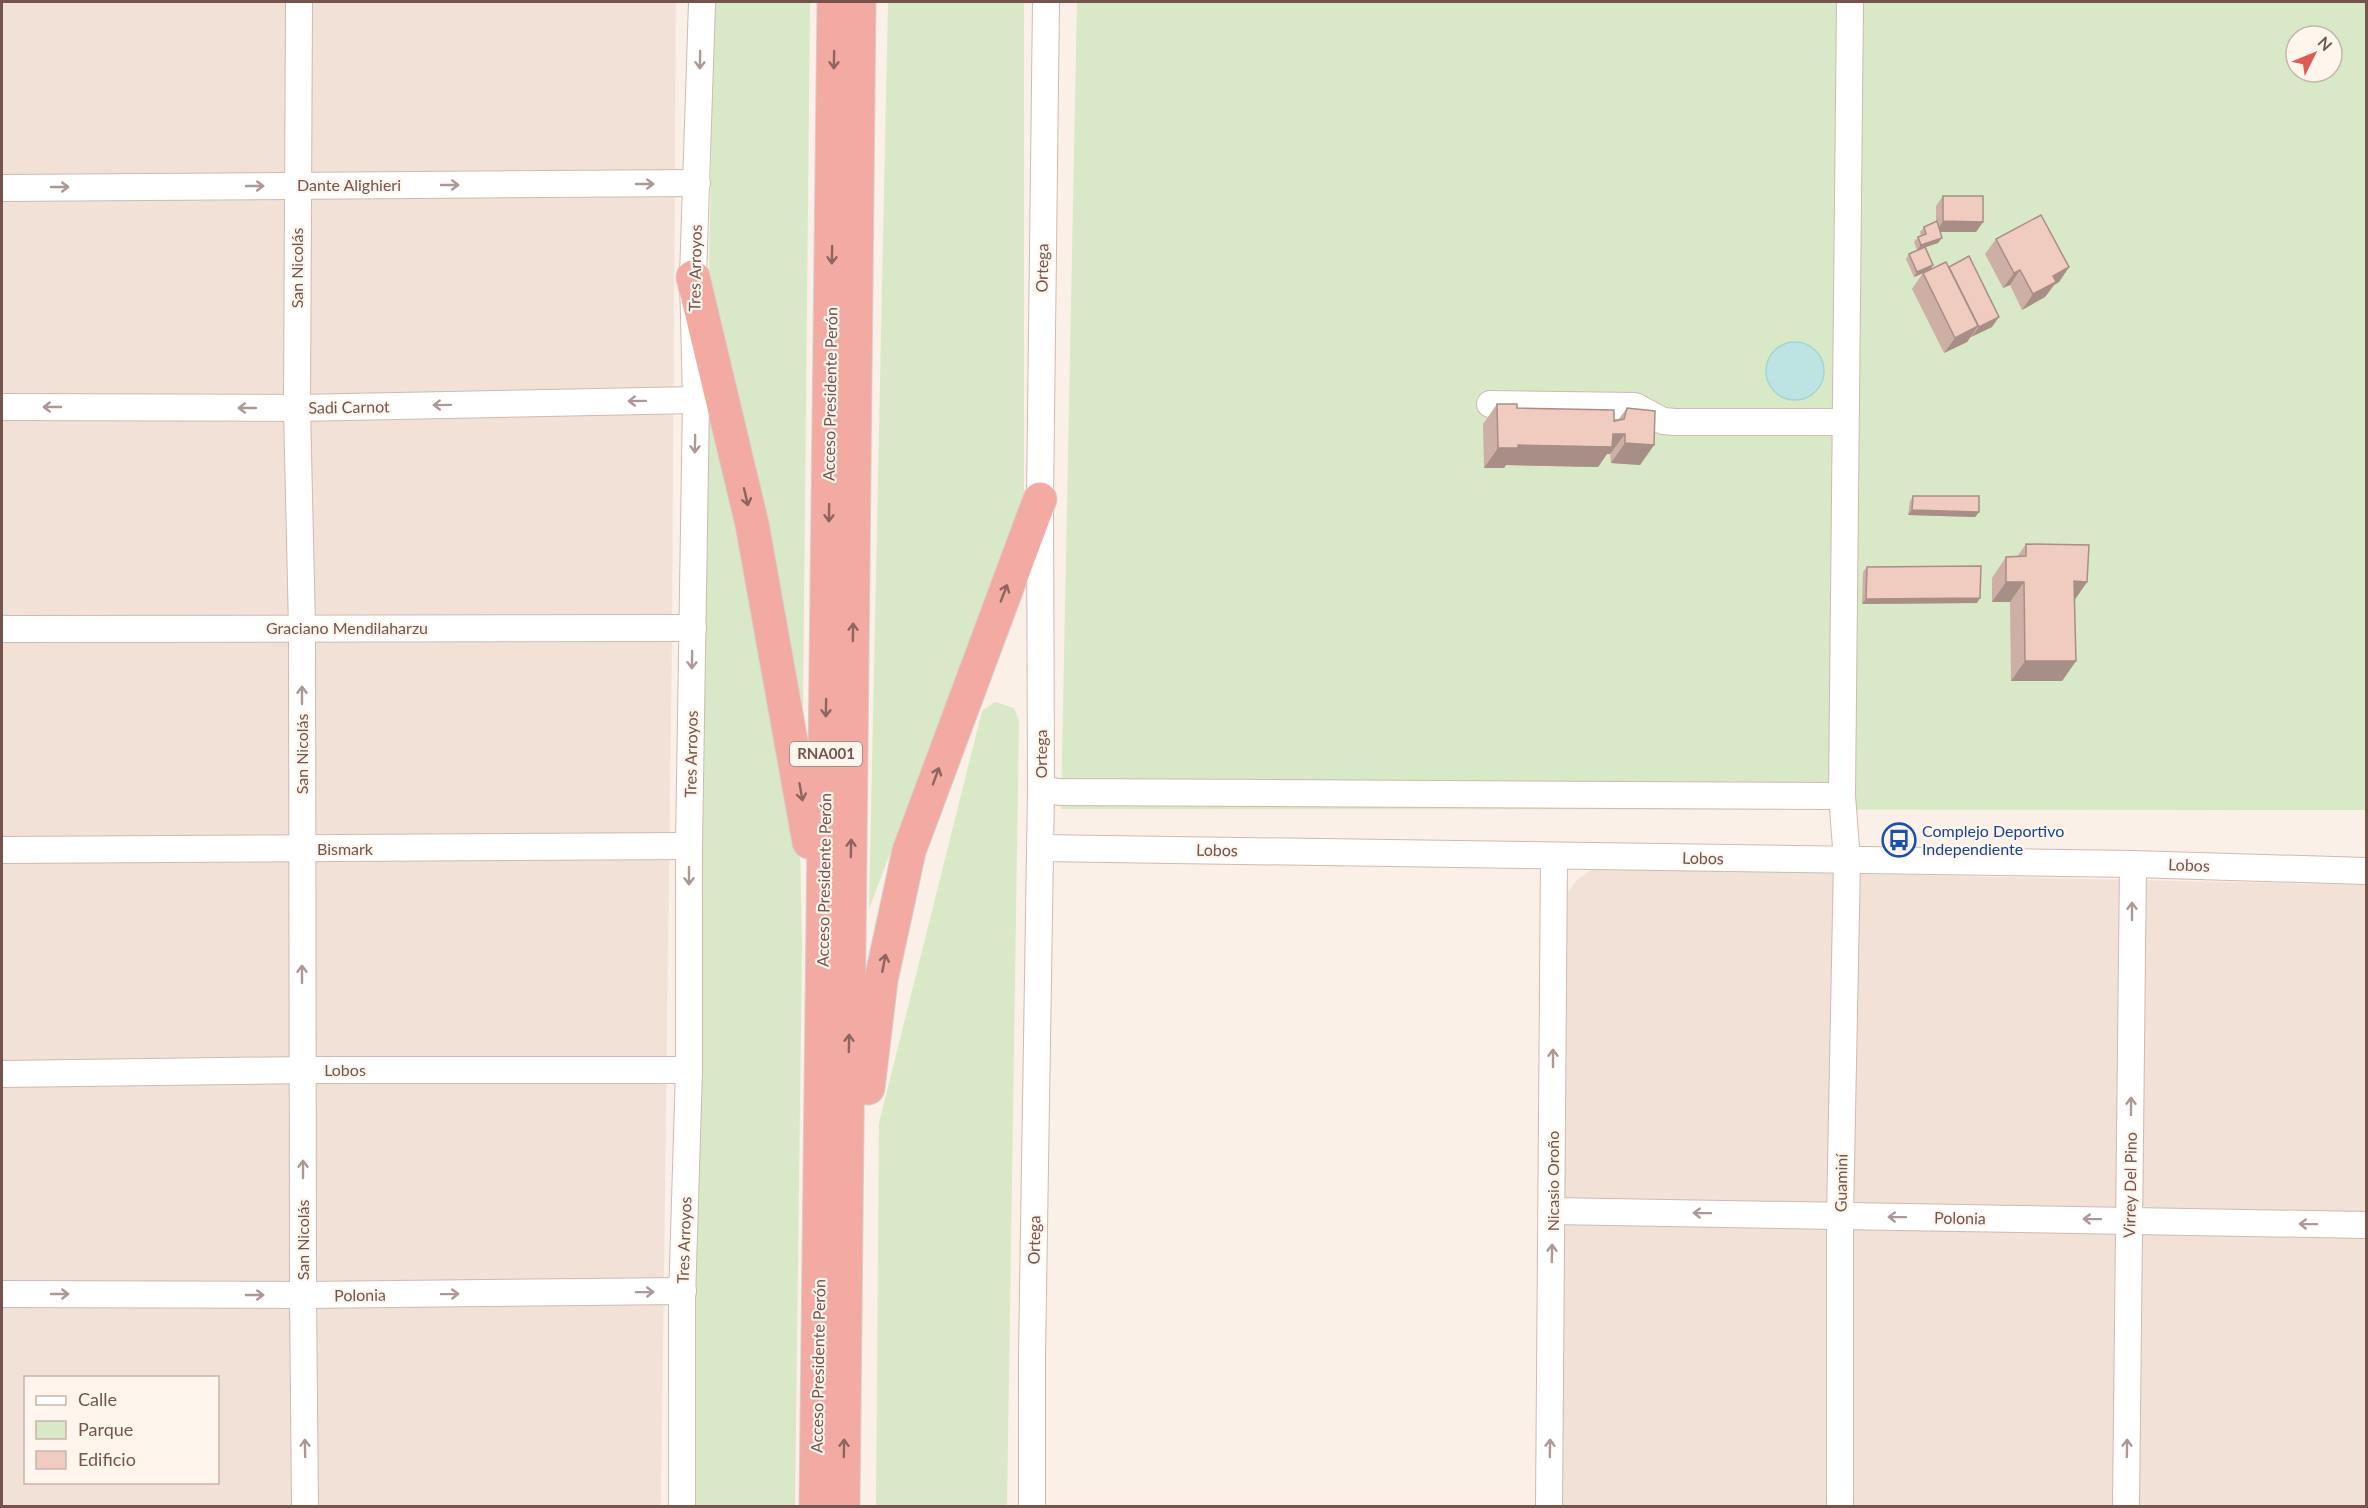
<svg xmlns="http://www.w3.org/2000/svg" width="2368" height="1508" font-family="Lato,sans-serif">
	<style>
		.residential { fill: #f2e1d6; fill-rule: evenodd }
		.green { fill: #d9e8c6; fill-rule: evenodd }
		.water { fill: #bde4e3; stroke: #a3d5d5; stroke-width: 1.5 }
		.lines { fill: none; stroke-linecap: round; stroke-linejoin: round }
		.minor-casing { stroke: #cfb9b1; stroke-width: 28 }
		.highway-casing { stroke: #d8cfcd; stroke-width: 35 }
		.minor { stroke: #fff; stroke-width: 26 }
		.highway { stroke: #f2aaa2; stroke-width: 33 }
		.wall { fill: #ceafa5 }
		.shaded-wall { fill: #a78e86 }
		.building { fill: #efcbc0; stroke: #a78e86; stroke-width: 1.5 }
		.oneway { stroke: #ac9894 }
		.oneway2 { stroke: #8d655e }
		.labels { text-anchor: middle; stroke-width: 4.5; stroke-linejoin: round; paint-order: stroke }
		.shield { fill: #fef5ed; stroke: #9d847d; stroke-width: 1.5 }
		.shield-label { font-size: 15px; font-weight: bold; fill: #74544d }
		.street-label { font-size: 16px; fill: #74544d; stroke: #fef5ed }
		.transit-label { font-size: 16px; fill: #164399; stroke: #fef5ed; text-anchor: start }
	</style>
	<rect width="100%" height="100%" fill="#fbf0e7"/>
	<!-- residential -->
	<g class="residential">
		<path d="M2 2H676L672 639 661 1506H2ZM26 1378H218V1482H26Z"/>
		<path d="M1594 868 2366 885V1506H1552L1564 897 1577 880Z"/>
	</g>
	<!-- green -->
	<g class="green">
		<path d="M714 2H810L803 709 716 318 709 275Z"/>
		<path d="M888 2H1024V500L869 909Z"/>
		<path d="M1077 2H2366V810L1061 809ZM2296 36H2332V72H2296Z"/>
		<path d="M708 382 800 845 802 946 795 1506H693Z"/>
		<path d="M995 702 1014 708 1019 721 1007 1506H876L879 1123 982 711Z"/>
	</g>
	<!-- water -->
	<circle class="water" cx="1795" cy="371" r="29"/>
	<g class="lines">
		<!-- minor casing -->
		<g class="minor-casing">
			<g id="minor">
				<path d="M299 2 297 408 302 628 303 1295 305 1506"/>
				<path d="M2 188 697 183"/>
				<path d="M1490 404 1635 406 1663 421 1675 422H1845"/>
				<path d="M2 407 297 408 696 400"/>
				<path d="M2 629 693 628"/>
				<path d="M1041 789 1059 792 1842 796"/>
				<path d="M1040 848 2133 864 2366 871"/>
				<path d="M2 850 689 846"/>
				<path d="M2 1074 303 1070H689"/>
				<path d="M1553 1211 2366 1225"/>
				<path d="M2 1294 303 1295 683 1291"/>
				<path d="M682 1506V1299L689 1070V846L696 400 693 277 702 2"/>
				<path d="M1032 1506V1355L1041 789 1040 499 1046 2"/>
				<path d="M1549 1506 1554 856"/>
				<path d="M1840 1506V1216L1847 860 1842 796 1850 2"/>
				<path d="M2126 1506 2133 864"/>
			</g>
		</g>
		<!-- highway casing -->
		<g class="highway-casing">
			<g id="highway">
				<path d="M693 277 752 524 809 842"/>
				<path d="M868 1088 881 980 909 851 1040 499"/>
				<path d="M816 1506 834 2"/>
				<path d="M843 1506 859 2"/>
			</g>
		</g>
		<!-- minor -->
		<use href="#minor" class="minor"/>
		<!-- highway -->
		<use href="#highway" class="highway"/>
	</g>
	<!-- wall -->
	<g class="wall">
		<path d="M1943 196 1983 222 1976 232H1940L1938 243 1926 247 1933 265 1930 270 1949 267 1992 327 1971 337V336L1967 342 1944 353 1912 289 1923 273 1928 271 1914 277 1906 259 1909 254 1917 250 1914 242 1918 237 1921 236 1920 232 1924 227 1936 221V206Z"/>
		<path d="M1996 239 2069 267 2059 282 2054 285 2045 297 2022 310 2010 285 2003 288 1985 254Z"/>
		<path d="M1497 404 1517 408 1614 421 1618 420 1627 408 1654 445 1640 465 1611 463 1610 454H1607L1598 467 1506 465 1504 468H1484L1483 424Z"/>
		<path d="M1913 496 1979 512 1975 517 1908 515 1910 501Z"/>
		<path d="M2026 544 2087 582 2074 601 2076 661 2062 681H2011L2010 602H1992V578L2006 557H2017Z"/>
		<path d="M1867 567 1977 603 1862 604 1863 572Z"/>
	</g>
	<!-- shaded-wall -->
	<g class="shaded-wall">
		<path d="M1943 221 1983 222 1976 232H1936Z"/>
		<path d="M1942 238 1938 243 1917 250 1921 245Z"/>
		<path d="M1933 265 1930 270 1914 277 1917 272Z"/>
		<path d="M2069 267 2059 282 2054 285 2045 297 2022 310 2033 294 2053 276Z"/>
		<path d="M2020 270 2010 285 2003 288 2014 273Z"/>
		<path d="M1999 317 1992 327 1971 337 1979 327Z"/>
		<path d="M1978 326 1967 342 1944 353 1955 338Z"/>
		<path d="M1613 434H1625L1610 454H1607L1598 467 1506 465 1504 468H1484L1498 448 1518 445Z"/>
		<path d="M1625 443 1654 445 1640 465 1611 463Z"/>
		<path d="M1912 510 1979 512 1975 517 1908 515Z"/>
		<path d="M2074 581 2087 582 2073 602Z"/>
		<path d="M2006 582H2024L2010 602H1992Z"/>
		<path d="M1980 598 1977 603 1862 604 1866 599Z"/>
		<path d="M2025 661H2076L2062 681H2011Z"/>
	</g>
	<!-- building -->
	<g class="building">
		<path d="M1943 196H1983V222L1943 221Z"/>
		<path d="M2041 215 2069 267 2053 276 2056 282 2033 294 2020 270 2014 273 1996 239Z"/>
		<path d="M1937 221 1942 238 1921 245 1918 237 1926 234 1924 227Z"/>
		<path d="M1925 247 1933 265 1917 272 1909 254Z"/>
		<path d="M1969 256 1999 317 1979 327 1949 267Z"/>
		<path d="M1946 262 1978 326 1955 338 1923 273Z"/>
		<path d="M1497 404H1517V408L1614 410V421L1624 419 1627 408 1655 411 1654 445 1625 443V434H1613L1612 447 1518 445V448H1498Z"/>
		<path d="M1913 496H1979V512L1912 510Z"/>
		<path d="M2026 544 2089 545 2087 582 2074 581 2076 661H2025L2024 582H2006V557L2026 556Z"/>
		<path d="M1981 566 1980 598 1866 599 1867 567Z"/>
	</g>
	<!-- one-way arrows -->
	<defs><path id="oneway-shaft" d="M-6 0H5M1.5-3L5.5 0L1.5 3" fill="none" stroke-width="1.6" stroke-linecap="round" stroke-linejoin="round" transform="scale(1.5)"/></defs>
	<g class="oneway">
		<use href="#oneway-shaft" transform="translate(700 60) rotate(91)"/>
		<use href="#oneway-shaft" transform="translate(645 184)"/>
		<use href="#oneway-shaft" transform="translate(450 185)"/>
		<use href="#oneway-shaft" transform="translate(255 186)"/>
		<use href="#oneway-shaft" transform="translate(60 187)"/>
		<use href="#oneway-shaft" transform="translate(637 401) rotate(179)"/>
		<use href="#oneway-shaft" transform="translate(442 405) rotate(179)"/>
		<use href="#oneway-shaft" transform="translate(52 407) rotate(-180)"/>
		<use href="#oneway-shaft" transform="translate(247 408) rotate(-180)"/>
		<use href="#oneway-shaft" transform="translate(695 444) rotate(91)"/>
		<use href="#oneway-shaft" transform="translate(692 660) rotate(91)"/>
		<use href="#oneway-shaft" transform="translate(302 695) rotate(-90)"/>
		<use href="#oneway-shaft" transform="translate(689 876) rotate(90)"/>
		<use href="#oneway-shaft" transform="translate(2132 911) rotate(-90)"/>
		<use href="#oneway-shaft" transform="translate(302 974) rotate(-90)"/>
		<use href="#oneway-shaft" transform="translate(1553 1058) rotate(-90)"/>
		<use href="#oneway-shaft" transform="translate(2131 1106) rotate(-90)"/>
		<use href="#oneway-shaft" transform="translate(303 1169) rotate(-90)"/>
		<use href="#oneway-shaft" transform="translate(1702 1213) rotate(-179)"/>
		<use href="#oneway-shaft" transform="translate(1897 1217) rotate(-179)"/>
		<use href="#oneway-shaft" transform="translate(2092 1219) rotate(-179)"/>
		<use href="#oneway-shaft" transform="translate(2308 1224) rotate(-179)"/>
		<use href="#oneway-shaft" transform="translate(1552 1253) rotate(-89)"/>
		<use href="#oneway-shaft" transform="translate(645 1292) rotate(-1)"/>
		<use href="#oneway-shaft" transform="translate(60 1294)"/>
		<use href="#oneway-shaft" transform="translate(450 1294) rotate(-1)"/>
		<use href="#oneway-shaft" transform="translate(255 1295)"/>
		<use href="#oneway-shaft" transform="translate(305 1448) rotate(-91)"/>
		<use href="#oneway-shaft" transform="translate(1550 1448) rotate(-89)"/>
		<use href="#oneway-shaft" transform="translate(2127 1448) rotate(-89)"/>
	</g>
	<g class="oneway2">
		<use href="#oneway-shaft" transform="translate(834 60) rotate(91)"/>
		<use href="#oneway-shaft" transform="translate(832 255) rotate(91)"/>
		<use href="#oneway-shaft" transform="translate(746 497) rotate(77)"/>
		<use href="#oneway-shaft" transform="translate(829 513) rotate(91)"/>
		<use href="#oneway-shaft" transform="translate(1004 593) rotate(-69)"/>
		<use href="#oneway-shaft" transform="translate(853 632) rotate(-89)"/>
		<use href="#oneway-shaft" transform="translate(826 708) rotate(91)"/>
		<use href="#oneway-shaft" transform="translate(936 776) rotate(-70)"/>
		<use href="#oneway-shaft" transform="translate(801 792) rotate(80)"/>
		<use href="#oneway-shaft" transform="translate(851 848) rotate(-89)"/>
		<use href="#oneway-shaft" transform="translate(884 963) rotate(-79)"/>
		<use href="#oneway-shaft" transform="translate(849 1043) rotate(-89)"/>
		<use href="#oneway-shaft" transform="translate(844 1448) rotate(-89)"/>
	</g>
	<!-- icons -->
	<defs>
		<g id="bus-ring" transform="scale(1.725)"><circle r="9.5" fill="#fef5ed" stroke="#1a4fb4" stroke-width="1.5"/><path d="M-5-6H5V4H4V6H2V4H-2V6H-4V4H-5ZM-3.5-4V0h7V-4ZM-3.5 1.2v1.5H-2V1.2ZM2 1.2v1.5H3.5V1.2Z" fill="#1a4fb4"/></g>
	</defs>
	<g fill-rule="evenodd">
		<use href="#bus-ring" x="1899" y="840"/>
	</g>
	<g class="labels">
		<!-- shield labels -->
		<rect class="shield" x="790" y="742" width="72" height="24" rx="4.5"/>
		<g class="shield-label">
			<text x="826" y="759">RNA001</text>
		</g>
		<!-- street labels -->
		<g class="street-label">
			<text x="349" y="191">Dante Alighieri</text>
			<text transform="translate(297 268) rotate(-90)" y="6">San Nicolás</text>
			<text transform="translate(695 268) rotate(-89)" y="6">Tres Arroyos</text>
			<text transform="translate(1042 268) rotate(-89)" y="6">Ortega</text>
			<text transform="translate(830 394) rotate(-89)" y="6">Acceso Presidente Perón</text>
			<text transform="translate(349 407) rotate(-1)" y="6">Sadi Carnot</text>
			<text x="347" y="634">Graciano Mendilaharzu</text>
			<text transform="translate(302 754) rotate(-90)" y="6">San Nicolás</text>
			<text transform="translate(691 754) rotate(-89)" y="6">Tres Arroyos</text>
			<text transform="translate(1041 754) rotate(-90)" y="6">Ortega</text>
			<text x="345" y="855">Bismark</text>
			<text transform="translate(1217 850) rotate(1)" y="6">Lobos</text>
			<text transform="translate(1703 858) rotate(1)" y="6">Lobos</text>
			<text transform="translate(2189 865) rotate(2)" y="6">Lobos</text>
			<text transform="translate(824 880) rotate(-89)" y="6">Acceso Presidente Perón</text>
			<text x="345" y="1076">Lobos</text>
			<text transform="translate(1553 1181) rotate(-90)" y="6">Nicasio Oroño</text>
			<text transform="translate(1841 1183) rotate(-89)" y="6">Guaminí</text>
			<text transform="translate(2130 1185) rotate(-89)" y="6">Virrey Del Pino</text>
			<text transform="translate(1960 1218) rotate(1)" y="6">Polonia</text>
			<text transform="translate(303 1240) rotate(-90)" y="6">San Nicolás</text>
			<text transform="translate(684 1240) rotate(-88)" y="6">Tres Arroyos</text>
			<text transform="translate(1034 1240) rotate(-89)" y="6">Ortega</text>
			<text transform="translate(360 1295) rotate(-1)" y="6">Polonia</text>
			<text transform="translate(818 1366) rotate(-89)" y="6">Acceso Presidente Perón</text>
		</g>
		<!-- transit labels -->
		<g class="transit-label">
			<text x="1922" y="837">Complejo Deportivo<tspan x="1922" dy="18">Independiente</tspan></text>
		</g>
	</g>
	<!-- border -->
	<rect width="2368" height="1508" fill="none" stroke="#74544d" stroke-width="6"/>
	<!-- legend -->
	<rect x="24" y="1376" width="195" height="108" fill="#fef5ed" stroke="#c7b5ad" stroke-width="1.5"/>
	<rect x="36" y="1396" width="30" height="9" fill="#ffffff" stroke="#c7b5ad" stroke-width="1.5"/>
	<text x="78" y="1406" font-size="18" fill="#74544d">Calle</text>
	<rect x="36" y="1421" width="30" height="18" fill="#d9e8c6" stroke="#c7b5ad" stroke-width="1.5"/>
	<text x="78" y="1436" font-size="18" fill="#74544d">Parque</text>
	<rect x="36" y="1451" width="30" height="18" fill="#efcbc0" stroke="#c7b5ad" stroke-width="1.5"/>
	<text x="78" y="1466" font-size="18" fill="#74544d">Edificio</text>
	<!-- north arrow -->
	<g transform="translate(2314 54) rotate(47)"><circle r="28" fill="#fef5ed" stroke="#c7b5ad" stroke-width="1.5"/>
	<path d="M0-4.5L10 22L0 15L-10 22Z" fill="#de5c54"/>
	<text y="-9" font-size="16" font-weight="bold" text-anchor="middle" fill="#74544d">N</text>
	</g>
</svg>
